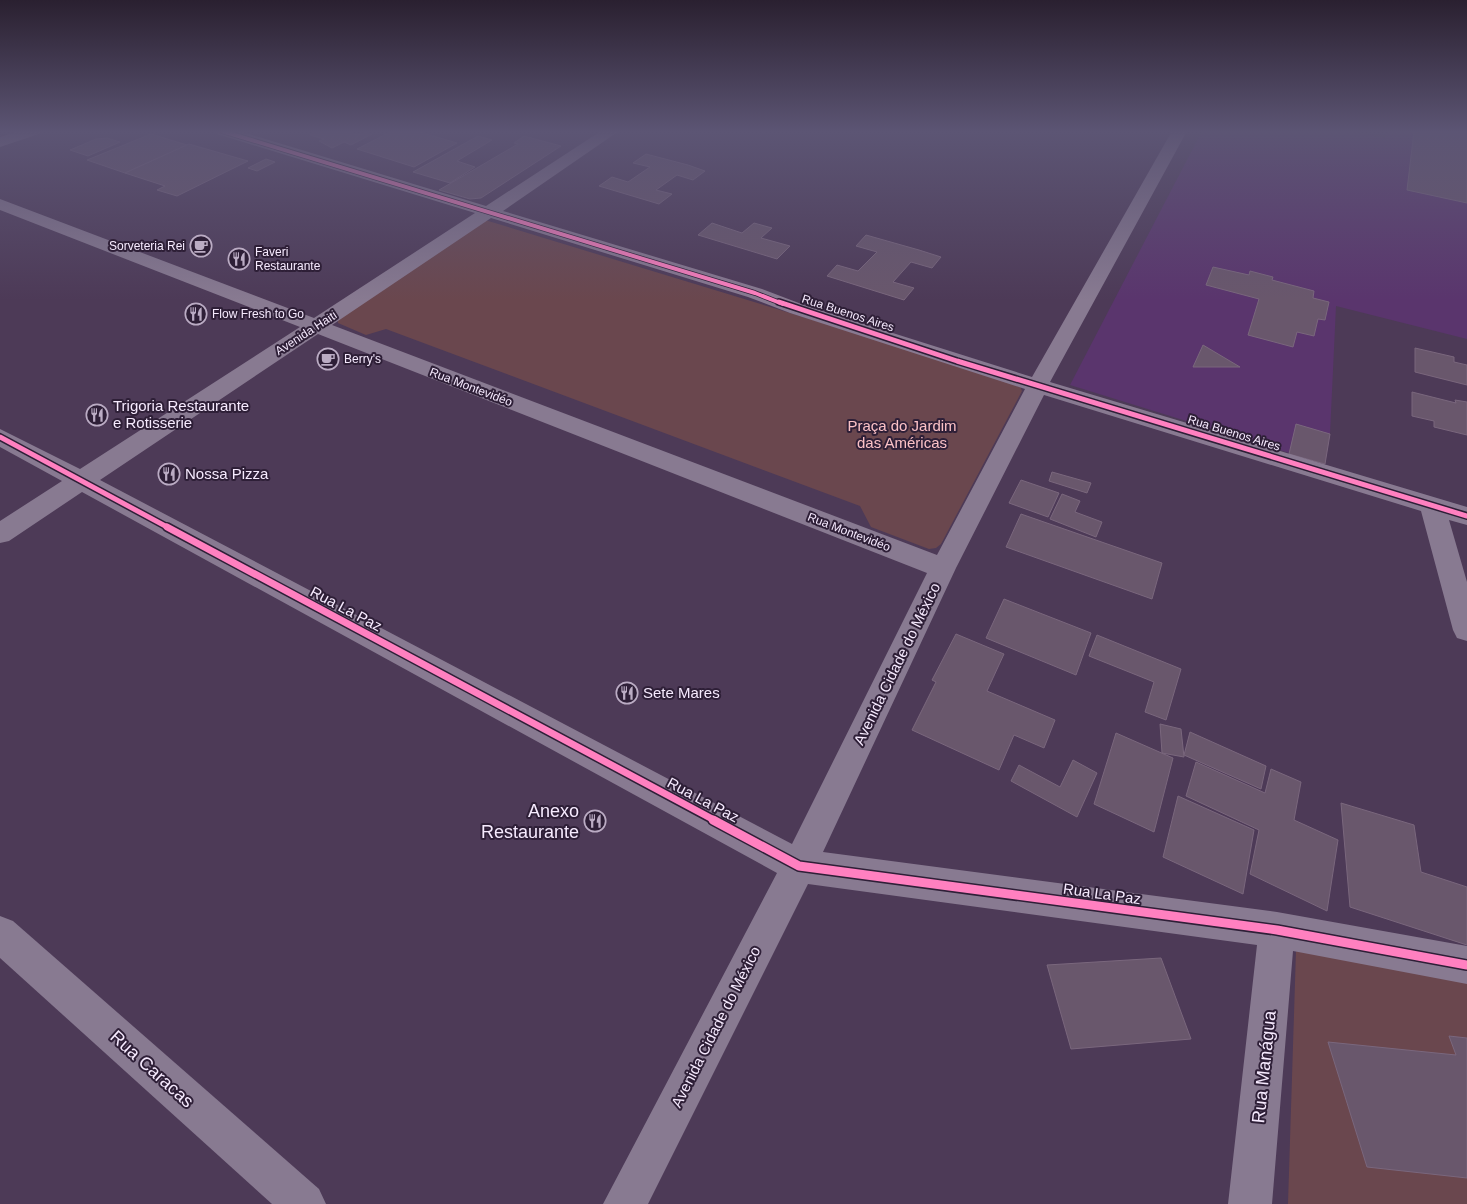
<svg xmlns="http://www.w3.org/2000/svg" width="1467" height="1204" font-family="Arial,sans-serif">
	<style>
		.built { fill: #5a356d }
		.green { fill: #6a474e }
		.building { fill: #69576c; stroke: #7a677d }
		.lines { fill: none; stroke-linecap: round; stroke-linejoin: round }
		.minor { fill: #887a91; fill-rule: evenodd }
		.cycleway-far3-casing { stroke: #2e1f37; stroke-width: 5.5 }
		.cycleway-far2-casing { stroke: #2e1f37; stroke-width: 8 }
		.cycleway-far1-casing { stroke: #2e1f37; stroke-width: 10 }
		.cycleway-casing { stroke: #2e1f37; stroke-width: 12 }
		.cycleway-far3 { stroke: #ff80c0; stroke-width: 4 }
		.cycleway-far2 { stroke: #ff80c0; stroke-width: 5 }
		.cycleway-far1 { stroke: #ff80c0; stroke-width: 7 }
		.cycleway { stroke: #ff80c0; stroke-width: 9 }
		.labels { text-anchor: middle; stroke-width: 4; stroke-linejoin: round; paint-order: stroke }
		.far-poi-label { font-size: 12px; fill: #f6eafe; stroke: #2e1f37; text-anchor: start }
		.far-street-label { font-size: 12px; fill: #f6eafe; stroke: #2e1f37 }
		.poi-label { font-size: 15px; fill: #f6eafe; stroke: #2e1f37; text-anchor: start }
		.park-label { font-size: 15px; fill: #fbc1c6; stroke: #2e1f37 }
		.street-label { font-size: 15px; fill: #f6eafe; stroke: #2e1f37 }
		.near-poi-label { font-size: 18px; fill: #f6eafe; stroke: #2e1f37; text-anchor: end }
		.near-street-label { font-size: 18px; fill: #f6eafe; stroke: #2e1f37 }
	</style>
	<rect width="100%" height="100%" fill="#4d3a57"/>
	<!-- built -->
	<path class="built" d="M1202 131H1349L1385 138 1387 131H1467V339L1336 306 1330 434 1325 464 1070 385Z"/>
	<!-- green -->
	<g class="green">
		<path d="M485 220 1013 381 1020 386 1022 391 941 544 936 548 929 549 871 527 860 506 386 329 366 335 338 323V319Z"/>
		<path d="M1296 951 1467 981V1204H1288Z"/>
	</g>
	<!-- building -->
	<g class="building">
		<path d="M314 131H343L358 135 365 132 372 134 351 145 344 142 332 148 319 141 324 139 310 135Z"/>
		<path d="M392 131H416L457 143 414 167 357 149Z"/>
		<path d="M1414 131H1467V203L1407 190Z"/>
		<path d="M151 134 187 145 125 173 87 160Z"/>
		<path d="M478 136 492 140 457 161 475 167 450 183 413 172Z"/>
		<path d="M524 136 561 146 481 198 470 199 439 190 518 144 514 143Z"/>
		<path d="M107 138 120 142 88 156 70 150 96 139Z"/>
		<path d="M189 144 248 161 177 196 157 190 165 186 125 173Z"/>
		<path d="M646 154 688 165 705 171 693 180 677 175 656 190 672 194 659 204 599 186 612 177 628 182 650 167 633 163Z"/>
		<path d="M266 159 275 162 257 171 248 168Z"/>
		<path d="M712 223 742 233 754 223 772 228 761 238 790 246 777 259 698 235Z"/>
		<path d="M866 235 919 250 941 257 932 268 911 262 893 282 914 288 904 300 827 276 837 265 858 271 877 252 856 246Z"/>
		<path d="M1213 267 1249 275 1250 271 1273 277 1272 280 1314 291 1313 298 1329 302 1325 320 1318 319 1314 336 1297 332 1293 347 1248 335 1259 299 1206 285Z"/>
		<path d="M1203 345 1240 367H1193Z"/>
		<path d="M1415 348 1454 357V362L1467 365V385L1415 372Z"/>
		<path d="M1412 392 1456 403 1455 400 1467 402V435L1434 427V421L1412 416Z"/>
		<path d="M1296 424 1330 434 1325 464 1289 454Z"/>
		<path d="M1052 472 1091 483 1087 493 1049 481Z"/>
		<path d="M1021 480 1059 493 1048 517 1009 503Z"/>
		<path d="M1062 494 1080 501 1075 512 1102 522 1096 537 1050 519Z"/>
		<path d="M1021 514 1162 563 1152 599 1006 547Z"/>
		<path d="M1004 599 1091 633 1076 675 986 638Z"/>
		<path d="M956 634 1004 654 987 691 1055 720 1044 748 1014 735 999 770 912 730 936 682 932 680Z"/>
		<path d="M1097 635 1181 669 1166 720 1145 712 1154 682 1089 656Z"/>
		<path d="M1160 724 1181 729 1184 757 1162 753Z"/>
		<path d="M1190 732 1266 766 1261 789 1184 755Z"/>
		<path d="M1116 733 1173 758 1154 832 1094 804Z"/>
		<path d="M1073 760 1097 773 1077 817 1011 781 1019 765 1060 787Z"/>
		<path d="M1196 762 1265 793 1271 769 1301 782 1294 820 1338 840 1327 911 1250 874 1259 830 1186 796Z"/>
		<path d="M1178 796 1254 830 1243 894 1163 857Z"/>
		<path d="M1341 803 1414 825 1421 872 1467 887V945L1350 907Z"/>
		<path d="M1161 958 1191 1039 1071 1049 1047 965Z"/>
		<path d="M1449 1036 1467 1038V1178L1367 1167 1328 1042 1456 1055Z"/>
	</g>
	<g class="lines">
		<!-- minor -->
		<g class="minor">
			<path d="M18 131H41L39 134 0 147V137Z"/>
			<path d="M215 131H239L486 206 601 131H619L503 211 762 289 804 305 1032 377 1172 131H1187L1050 382 1467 507V525L1449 520 1467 582V641L1457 638 1453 630 1421 511 1044 395 956 568 823 852 1277 912 1467 946V984L1293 951 1272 1204H1228L1257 945 808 884 648 1204H603L777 873 82 492 9 541 0 543V521L62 481 0 447V429L80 469 300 327 0 210V199L314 318 475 213 217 134ZM491 218 748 297 790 313 1025 389 937 555 332 325ZM318 334 927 573 792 844 100 480Z"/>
			<path d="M0 916 13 921 319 1189 326 1204H272L0 958Z"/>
		</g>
		<!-- cycleway-far3 casing -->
		<g class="cycleway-far3-casing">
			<path id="cycleway-far3" d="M222 131 755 293 783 304"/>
		</g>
		<!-- cycleway-far2 casing -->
		<g class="cycleway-far2-casing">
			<g id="cycleway-far2">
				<path d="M779 302 957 361 1467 516"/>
				<path d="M0 437 169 528"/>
			</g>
		</g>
		<!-- cycleway-far1 casing -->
		<g class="cycleway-far1-casing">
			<path id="cycleway-far1" d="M167 527 716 821"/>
		</g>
		<!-- cycleway casing -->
		<g class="cycleway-casing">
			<path id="cycleway" d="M713 820 799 866 1277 930 1467 965"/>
		</g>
		<!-- cycleway-far3 -->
		<use href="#cycleway-far3" class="cycleway-far3"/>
		<!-- cycleway-far2 -->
		<use href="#cycleway-far2" class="cycleway-far2"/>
		<!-- cycleway-far1 -->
		<use href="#cycleway-far1" class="cycleway-far1"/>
		<!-- cycleway -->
		<use href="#cycleway" class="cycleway"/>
	</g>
	<!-- sky -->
	<linearGradient id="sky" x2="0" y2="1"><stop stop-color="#2a2030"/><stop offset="0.44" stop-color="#5c5574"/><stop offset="1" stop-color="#5c5574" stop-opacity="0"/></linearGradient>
	<rect width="1467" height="300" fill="url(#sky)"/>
	<!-- icons -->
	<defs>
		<g id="cafe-ring" transform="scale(1.125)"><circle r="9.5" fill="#2e1f37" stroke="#bbacc4" stroke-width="1.5"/><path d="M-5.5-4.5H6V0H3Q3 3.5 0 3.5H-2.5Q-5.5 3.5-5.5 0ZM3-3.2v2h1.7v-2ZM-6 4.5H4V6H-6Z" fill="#bbacc4"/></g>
		<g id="restaurant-ring" transform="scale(1.125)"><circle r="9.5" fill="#2e1f37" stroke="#bbacc4" stroke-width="1.5"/><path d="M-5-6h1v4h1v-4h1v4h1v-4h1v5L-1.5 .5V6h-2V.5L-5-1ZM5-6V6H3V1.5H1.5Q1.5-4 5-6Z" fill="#bbacc4"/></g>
	</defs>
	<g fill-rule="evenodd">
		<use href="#cafe-ring" x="201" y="246"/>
		<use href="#restaurant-ring" x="239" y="259"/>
		<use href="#restaurant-ring" x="196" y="314"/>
		<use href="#cafe-ring" x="328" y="359"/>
		<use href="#restaurant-ring" x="97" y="415"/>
		<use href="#restaurant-ring" x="169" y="474"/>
		<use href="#restaurant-ring" x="627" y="693"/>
		<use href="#restaurant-ring" x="595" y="821"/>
	</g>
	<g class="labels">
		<!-- far-poi labels -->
		<g class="far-poi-label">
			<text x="185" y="250" text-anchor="end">Sorveteria Rei</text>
			<text x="255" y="256">Faveri<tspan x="255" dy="14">Restaurante</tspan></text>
			<text x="212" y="318">Flow Fresh to Go</text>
			<text x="344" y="363">Berry's</text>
		</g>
		<!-- far-street labels -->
		<g class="far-street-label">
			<text transform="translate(848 313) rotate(18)" y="4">Rua Buenos Aires</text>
			<text transform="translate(306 333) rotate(-33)" y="4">Avenida Haiti</text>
			<text transform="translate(471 387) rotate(21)" y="4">Rua Montevidéo</text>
			<text transform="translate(1234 433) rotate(17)" y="4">Rua Buenos Aires</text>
			<text transform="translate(849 532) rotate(21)" y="4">Rua Montevidéo</text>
		</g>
		<!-- poi labels -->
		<g class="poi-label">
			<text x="113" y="411">Trigoria Restaurante<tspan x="113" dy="17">e Rotisserie</tspan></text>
			<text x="185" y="479">Nossa Pizza</text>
			<text x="643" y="698">Sete Mares</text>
		</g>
		<!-- park labels -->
		<g class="park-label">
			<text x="902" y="431">Praça do Jardim<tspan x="902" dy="17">das Américas</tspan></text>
		</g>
		<!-- street labels -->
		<g class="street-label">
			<text transform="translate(346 609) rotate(28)" y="5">Rua La Paz</text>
			<text transform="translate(897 664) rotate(-64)" y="5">Avenida Cidade do México</text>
			<text transform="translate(703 800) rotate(28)" y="5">Rua La Paz</text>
			<text transform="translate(1102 894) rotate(8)" y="5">Rua La Paz</text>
			<text transform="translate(716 1027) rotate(-63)" y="5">Avenida Cidade do México</text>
		</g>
		<!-- near-poi labels -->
		<g class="near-poi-label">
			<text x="579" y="817">Anexo<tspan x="579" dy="21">Restaurante</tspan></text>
		</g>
		<!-- near-street labels -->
		<g class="near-street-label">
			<text transform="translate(1264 1067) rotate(-84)" y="6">Rua Manágua</text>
			<text transform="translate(152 1069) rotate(42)" y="6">Rua Caracas</text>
		</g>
	</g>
</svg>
